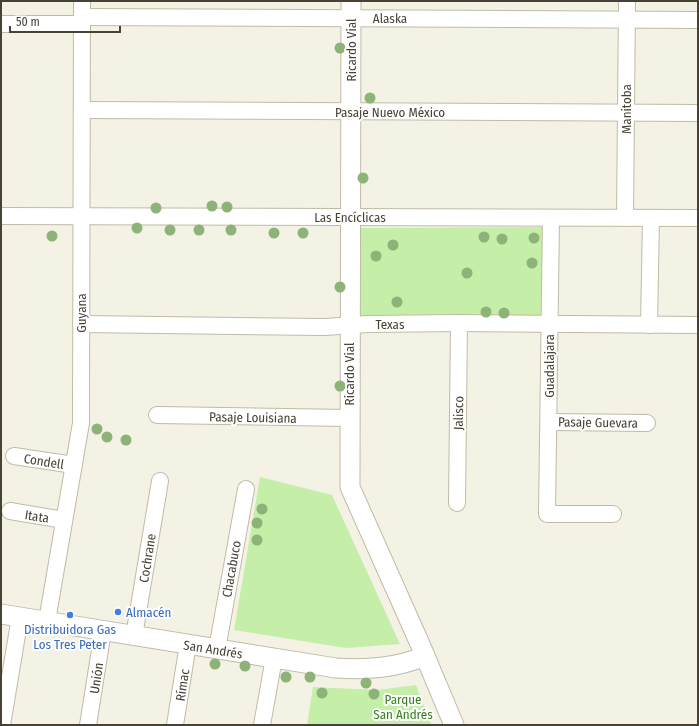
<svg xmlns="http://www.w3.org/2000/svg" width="699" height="726" font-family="'Fira Sans Condensed',sans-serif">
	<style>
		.green { fill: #c5eea8 }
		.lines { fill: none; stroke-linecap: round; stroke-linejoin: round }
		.minor-casing { stroke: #c1bba6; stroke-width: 18 }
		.tertiary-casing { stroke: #c1bba6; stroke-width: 21 }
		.minor { stroke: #fff; stroke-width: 16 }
		.tertiary { stroke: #fff; stroke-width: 19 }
		.tree { fill: #8db379 }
		.shop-dot { fill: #3f7fe0; stroke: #fff; stroke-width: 1.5 }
		.labels { text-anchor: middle; stroke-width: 4; stroke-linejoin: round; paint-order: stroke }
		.street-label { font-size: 13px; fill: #484234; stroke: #fff }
		.shop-label { font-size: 13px; fill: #366cbe; stroke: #fff; text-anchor: start }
		.park-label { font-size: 13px; fill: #388020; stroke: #fff }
	</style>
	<rect width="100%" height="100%" fill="#f4f2e5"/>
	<!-- green -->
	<g class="green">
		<path d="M546 227 543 319 360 320V228Z"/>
		<path d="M260 477 332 495 400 644 346 648 234 630Z"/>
		<path d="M416 685 431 725H307L313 687 377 690Z"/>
	</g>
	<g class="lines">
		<!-- minor casing -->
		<g class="minor-casing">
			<g id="minor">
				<path d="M82 17 698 20"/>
				<path d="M1 24H82"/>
				<path d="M82 110 698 113"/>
				<path d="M1 216 698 218"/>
				<path d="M551 218 547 514H613"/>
				<path d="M625 218 627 1"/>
				<path d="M81 324 325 327 368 324 459 323 698 325"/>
				<path d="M649 325 651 218"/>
				<path d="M157 415 349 418"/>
				<path d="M549 422 647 423"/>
				<path d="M14 456 74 465"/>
				<path d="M457 503 459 323"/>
				<path d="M10 511 64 520"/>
				<path d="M47 621 81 423 82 1"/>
				<path d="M134 636 160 481"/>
				<path d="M217 649 246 489"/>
				<path d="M2 725 20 617"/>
				<path d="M88 725 103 631"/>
				<path d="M175 725 188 644"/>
				<path d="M262 725 274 658"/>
			</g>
		</g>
		<!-- tertiary casing -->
		<g class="tertiary-casing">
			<g id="tertiary">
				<path d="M351 1 350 487 420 644 454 725"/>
				<path d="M1 614 336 668C368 670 396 668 425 656"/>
			</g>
		</g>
		<!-- minor -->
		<use href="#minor" class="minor"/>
		<!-- tertiary -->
		<use href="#tertiary" class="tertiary"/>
	</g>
	<!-- trees -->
	<g class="tree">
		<circle cx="340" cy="48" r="5.5"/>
		<circle cx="370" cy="98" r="5.5"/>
		<circle cx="363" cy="178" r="5.5"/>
		<circle cx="212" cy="206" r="5.5"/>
		<circle cx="227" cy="207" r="5.5"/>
		<circle cx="156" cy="208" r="5.5"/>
		<circle cx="137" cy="228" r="5.5"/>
		<circle cx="170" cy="230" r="5.5"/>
		<circle cx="199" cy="230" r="5.5"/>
		<circle cx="231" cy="230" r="5.5"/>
		<circle cx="274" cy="233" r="5.5"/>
		<circle cx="303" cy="233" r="5.5"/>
		<circle cx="52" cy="236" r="5.5"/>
		<circle cx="484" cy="237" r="5.5"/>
		<circle cx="534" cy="238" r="5.5"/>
		<circle cx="502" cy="239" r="5.5"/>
		<circle cx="393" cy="245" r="5.5"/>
		<circle cx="376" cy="256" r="5.5"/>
		<circle cx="532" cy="263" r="5.5"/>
		<circle cx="467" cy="273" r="5.5"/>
		<circle cx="340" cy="287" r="5.5"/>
		<circle cx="397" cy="302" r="5.5"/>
		<circle cx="486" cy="312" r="5.5"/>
		<circle cx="504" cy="313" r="5.5"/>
		<circle cx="340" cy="386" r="5.5"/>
		<circle cx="97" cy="429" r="5.5"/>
		<circle cx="107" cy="437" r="5.5"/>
		<circle cx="126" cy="440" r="5.5"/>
		<circle cx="262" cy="509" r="5.5"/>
		<circle cx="257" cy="523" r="5.5"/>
		<circle cx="257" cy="540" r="5.5"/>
		<circle cx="215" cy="664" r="5.5"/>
		<circle cx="245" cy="666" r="5.5"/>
		<circle cx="286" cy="677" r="5.5"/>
		<circle cx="310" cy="677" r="5.5"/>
		<circle cx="366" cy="683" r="5.5"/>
		<circle cx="322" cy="693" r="5.5"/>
		<circle cx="374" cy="694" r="5.5"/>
	</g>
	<!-- markers -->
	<g class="shop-dot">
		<circle cx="118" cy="612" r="4"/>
		<circle cx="70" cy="615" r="4"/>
	</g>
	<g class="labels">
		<!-- street labels -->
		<g class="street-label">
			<text x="390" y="23">Alaska</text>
			<text transform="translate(351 50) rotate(-90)" y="5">Ricardo Vial</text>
			<text transform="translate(626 109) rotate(-90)" y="5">Manitoba</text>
			<text x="390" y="117">Pasaje Nuevo México</text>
			<text x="350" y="222">Las Encíclicas</text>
			<text transform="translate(81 313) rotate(-90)" y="5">Guyana</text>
			<text x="390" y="329">Texas</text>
			<text transform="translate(549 366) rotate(-90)" y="5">Guadalajara</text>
			<text transform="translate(349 374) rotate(-90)" y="5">Ricardo Vial</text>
			<text transform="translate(458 413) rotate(-89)" y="5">Jalisco</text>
			<text transform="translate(253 417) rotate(1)" y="5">Pasaje Louisiana</text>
			<text transform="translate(598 422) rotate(1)" y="5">Pasaje Guevara</text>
			<text transform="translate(44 461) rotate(9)" y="5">Condell</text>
			<text transform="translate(37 516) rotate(9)" y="5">Itata</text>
			<text transform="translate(147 558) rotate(-81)" y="5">Cochrane</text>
			<text transform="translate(231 569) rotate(-80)" y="5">Chacabuco</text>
			<text transform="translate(213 649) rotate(9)" y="5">San Andrés</text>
			<text transform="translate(96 678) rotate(-81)" y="5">Unión</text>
			<text transform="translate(182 685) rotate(-81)" y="5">Rímac</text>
		</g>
		<!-- shop labels -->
		<g class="shop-label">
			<text x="126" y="617">Almacén</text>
			<text x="70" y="634" text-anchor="middle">Distribuidora Gas<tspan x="70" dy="15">Los Tres Peter</tspan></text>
		</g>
		<!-- park labels -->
		<g class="park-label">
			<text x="403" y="704">Parque<tspan x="403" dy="15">San Andrés</tspan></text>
		</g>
	</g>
	<!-- border -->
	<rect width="699" height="726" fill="none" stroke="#484234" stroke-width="4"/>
	<!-- scale -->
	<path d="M10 26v6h110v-6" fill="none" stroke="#484234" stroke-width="2"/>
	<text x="16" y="26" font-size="12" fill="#484234" stroke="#ffffff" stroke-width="3" paint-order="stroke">50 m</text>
</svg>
